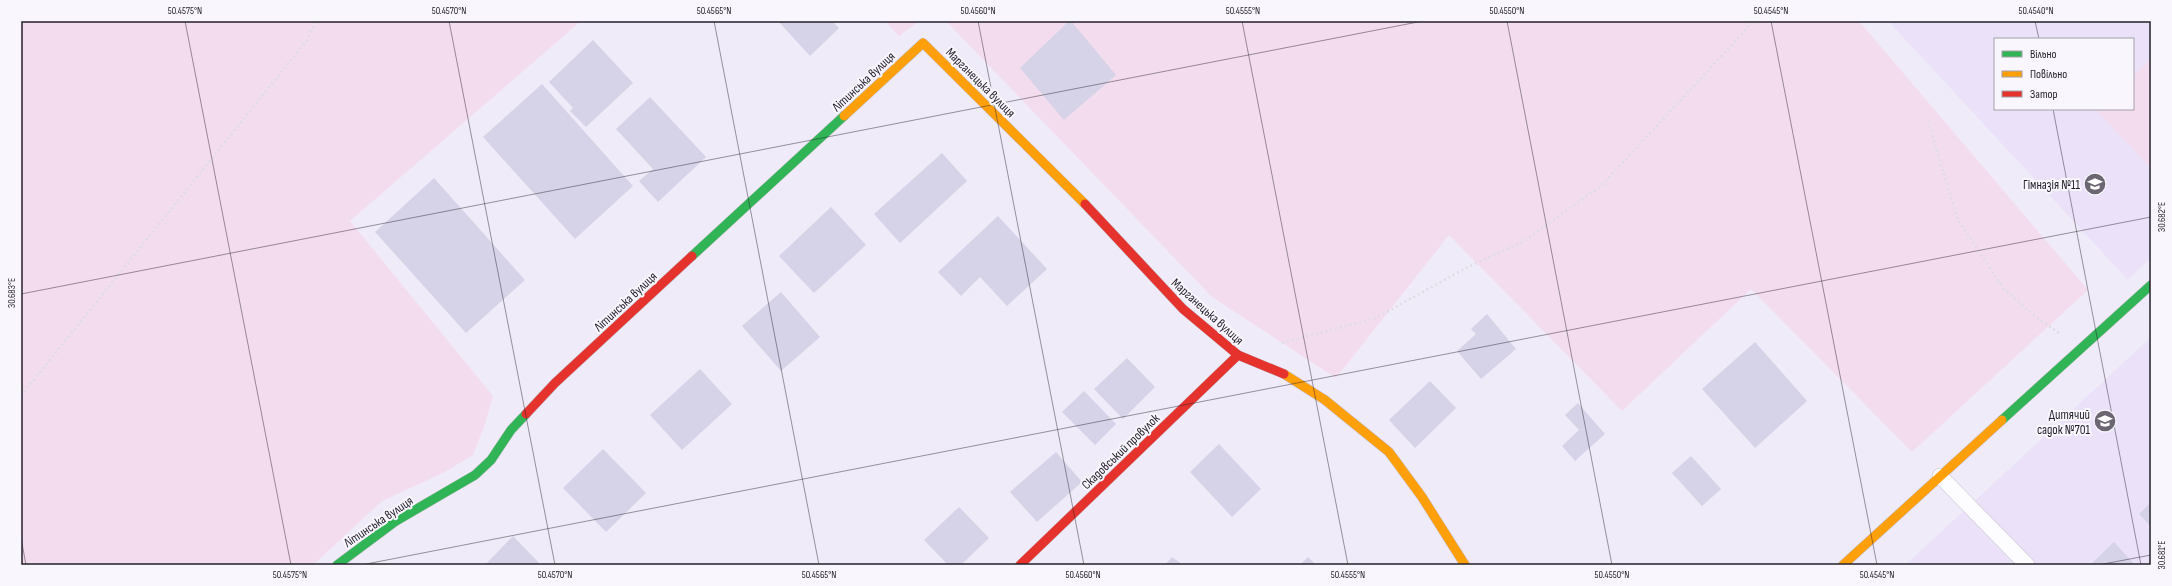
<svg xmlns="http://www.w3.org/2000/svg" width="2172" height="586" font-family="'Sofia Sans Condensed',sans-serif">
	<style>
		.built { fill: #ebe2fa; fill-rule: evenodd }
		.green { fill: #f4dcef }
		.building { fill: #d6d3e8 }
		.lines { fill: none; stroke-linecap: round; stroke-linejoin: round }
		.lane-casing { stroke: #c5c1cc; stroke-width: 16 }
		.fast-casing { stroke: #c5c1cc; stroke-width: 10 }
		.slow-casing { stroke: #c5c1cc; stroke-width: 10 }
		.jam-casing { stroke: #c5c1cc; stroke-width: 10 }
		.path { stroke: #dfdde1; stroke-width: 2.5; stroke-dasharray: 2 3; stroke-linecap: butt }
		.lane { stroke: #fdfcfe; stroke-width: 15 }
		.fast { stroke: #30b455; stroke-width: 9 }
		.slow { stroke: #ff9f0a; stroke-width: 9 }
		.jam { stroke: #e5322d; stroke-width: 9 }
		.ticks { fill: none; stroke: #231f2a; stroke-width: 1; stroke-opacity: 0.45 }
		.labels { text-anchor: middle; stroke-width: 4; stroke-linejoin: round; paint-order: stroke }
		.street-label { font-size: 13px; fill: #231f2a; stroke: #f9f6fd }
		.poi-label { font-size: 13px; fill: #231f2a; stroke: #f9f6fd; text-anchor: end }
		.neatline { fill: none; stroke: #231f2a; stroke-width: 1.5 }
		.ticks-label { font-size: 10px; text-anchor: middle; fill: #231f2a }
	</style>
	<rect width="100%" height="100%" fill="#f0ebf9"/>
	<!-- built -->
	<g class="built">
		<path d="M1888 21H2151V258L2128 280ZM1995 39H2133V109H1995Z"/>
		<path d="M2151 337V565H1905L1969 506Z"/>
	</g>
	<!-- green -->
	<g class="green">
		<path d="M21 21H581L350 221 493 396 485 424 473 455 443 473 382 501 313 565H21Z"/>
		<path d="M885 21H919L899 36Z"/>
		<path d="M946 21H1859L2088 290 1912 452 1751 289 1622 411 1449 235 1336 378 1212 297Z"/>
		<path d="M2151 59V168L2097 111 2099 109H2133V76Z"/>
	</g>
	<!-- building -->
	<g class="building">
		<path d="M778 21H832L839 28 810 56Z"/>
		<path d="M1069 21H1071L1116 75 1064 120 1020 68Z"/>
		<path d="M593 40 633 83 586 127 570 111 573 108 549 82Z"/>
		<path d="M542 84 633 186 575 239 483 137Z"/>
		<path d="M650 97 706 157 658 202 639 181 653 169 616 129Z"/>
		<path d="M942 153 967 181 900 243 874 214Z"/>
		<path d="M434 178 525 280 466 333 375 232Z"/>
		<path d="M831 207 866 245 814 293 779 256Z"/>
		<path d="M998 216 1047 269 1007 306 980 277 961 296 938 272Z"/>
		<path d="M781 292 820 337 781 371 742 326Z"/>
		<path d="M1487 314 1516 349 1481 379 1457 351 1476 334 1471 329Z"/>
		<path d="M1755 342 1807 401 1755 448 1702 389Z"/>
		<path d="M1127 358 1155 387 1123 419 1094 389Z"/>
		<path d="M700 369 732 404 682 450 650 415Z"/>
		<path d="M1430 381 1456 408 1415 448 1389 420Z"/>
		<path d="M1084 391 1116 424 1095 445 1062 412Z"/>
		<path d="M1578 403 1605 434 1575 461 1562 446 1579 430 1565 415Z"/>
		<path d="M1219 444 1261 489 1232 517 1190 472Z"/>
		<path d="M603 449 646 493 606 532 563 488Z"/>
		<path d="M1056 452 1082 482 1037 522 1010 492Z"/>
		<path d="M1691 456 1721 489 1702 506 1672 473Z"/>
		<path d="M2151 502V527L2139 514Z"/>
		<path d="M959 507 989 538 961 565H948L924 540Z"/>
		<path d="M513 536 541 565H485Z"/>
		<path d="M2114 542 2135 565H2090Z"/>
		<path d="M1172 557 1183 565H1165Z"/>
		<path d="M1308 557 1316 565H1300Z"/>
	</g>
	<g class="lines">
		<!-- lane casing -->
		<g class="lane-casing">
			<path id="lane" d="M1940 476 2027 565"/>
		</g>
		<!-- fast casing -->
		<g class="fast-casing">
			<g id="fast">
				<path d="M692 256 844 116"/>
				<path d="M2002 420 2151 285"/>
				<path d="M337 565 396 521 475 475 491 460 511 430 526 414"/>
			</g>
		</g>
		<!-- slow casing -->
		<g class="slow-casing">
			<g id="slow">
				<path d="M844 116 923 43 1085 204"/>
				<path d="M1284 374 1325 400 1389 452 1422 497 1465 565"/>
				<path d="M1843 565 2002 420"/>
			</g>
		</g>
		<!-- jam casing -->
		<g class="jam-casing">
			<g id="jam">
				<path d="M1085 204 1183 309 1238 355 1284 374"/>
				<path d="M526 414 555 383 692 256"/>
				<path d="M1020 565 1238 355"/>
			</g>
		</g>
		<!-- path -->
		<g class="path">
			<path d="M1928 121 1958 220 2003 288 2037 318 2059 333"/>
			<path d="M1282 343 1376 318 1464 269 1524 241 1601 186 1754 21"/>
			<path d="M21 396 307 40 316 21"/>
		</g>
		<!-- lane -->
		<use href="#lane" class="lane"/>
		<!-- fast -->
		<use href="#fast" class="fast"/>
		<!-- slow -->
		<use href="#slow" class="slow"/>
		<!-- jam -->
		<use href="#jam" class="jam"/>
	</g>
	<!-- ticks -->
	<path class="ticks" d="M185 21 291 565M449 21 555 565M714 21 819 565M978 21 1084 565M1242 21 1348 565M1507 21 1612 565M1771 21 1877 565M2035 21 2039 39M2053 109 2141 565M21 294 1423 21M21 538 26 565M361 565 2151 217M2098 565 2151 555"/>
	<!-- icons -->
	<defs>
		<g id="school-disc" transform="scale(1.15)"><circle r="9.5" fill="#6b6672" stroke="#f9f6fd"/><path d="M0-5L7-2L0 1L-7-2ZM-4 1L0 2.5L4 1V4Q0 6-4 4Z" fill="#fff"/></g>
	</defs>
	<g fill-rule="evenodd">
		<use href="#school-disc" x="2095" y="184"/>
		<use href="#school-disc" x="2105" y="421"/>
	</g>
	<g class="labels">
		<!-- street labels -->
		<g class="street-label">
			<text transform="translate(863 81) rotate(-43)" y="5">Літинська вулиця</text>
			<text transform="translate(981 82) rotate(45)" y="5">Марганецька вулиця</text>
			<text transform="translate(625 301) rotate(-43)" y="5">Літинська вулиця</text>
			<text transform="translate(1208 311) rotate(42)" y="5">Марганецька вулиця</text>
			<text transform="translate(1120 451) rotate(-44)" y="5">Скадовський провулок</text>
			<text transform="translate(378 521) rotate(-34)" y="5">Літинська вулиця</text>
		</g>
		<!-- poi labels -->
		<g class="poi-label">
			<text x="2080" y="189">Гімназія №11</text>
			<text x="2090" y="419">Дитячий<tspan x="2090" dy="15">садок №701</tspan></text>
		</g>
	</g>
	<!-- border -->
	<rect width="2172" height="586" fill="none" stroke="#f9f6fd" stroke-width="44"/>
	<!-- legend -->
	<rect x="1994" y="38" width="140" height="72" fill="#f9f6fd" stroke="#a3a0a9"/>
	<rect x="2002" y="51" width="20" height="6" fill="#30b455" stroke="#a3a0a9"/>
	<text x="2030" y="58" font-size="12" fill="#231f2a">Вільно</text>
	<rect x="2002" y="71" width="20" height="6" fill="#ff9f0a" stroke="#a3a0a9"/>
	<text x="2030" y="78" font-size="12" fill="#231f2a">Повільно</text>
	<rect x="2002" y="91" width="20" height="6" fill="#e5322d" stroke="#a3a0a9"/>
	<text x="2030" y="98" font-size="12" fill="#231f2a">Затор</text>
	<rect x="22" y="22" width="2128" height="542" class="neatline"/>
	<g class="ticks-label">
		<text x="185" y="14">50.4575°N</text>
		<text x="449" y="14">50.4570°N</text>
		<text x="714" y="14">50.4565°N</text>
		<text x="978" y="14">50.4560°N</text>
		<text x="1243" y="14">50.4555°N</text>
		<text x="1507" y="14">50.4550°N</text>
		<text x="1771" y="14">50.4545°N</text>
		<text x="2036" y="14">50.4540°N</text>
		<text transform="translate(2161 217) rotate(-90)" y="4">30.682°E</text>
		<text transform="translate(11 293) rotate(-90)" y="4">30.683°E</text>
		<text transform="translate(2161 555) rotate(-90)" y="4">30.681°E</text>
		<text x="290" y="578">50.4575°N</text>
		<text x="555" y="578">50.4570°N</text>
		<text x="819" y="578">50.4565°N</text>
		<text x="1083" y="578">50.4560°N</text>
		<text x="1348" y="578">50.4555°N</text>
		<text x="1612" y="578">50.4550°N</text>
		<text x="1877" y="578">50.4545°N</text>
	</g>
</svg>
